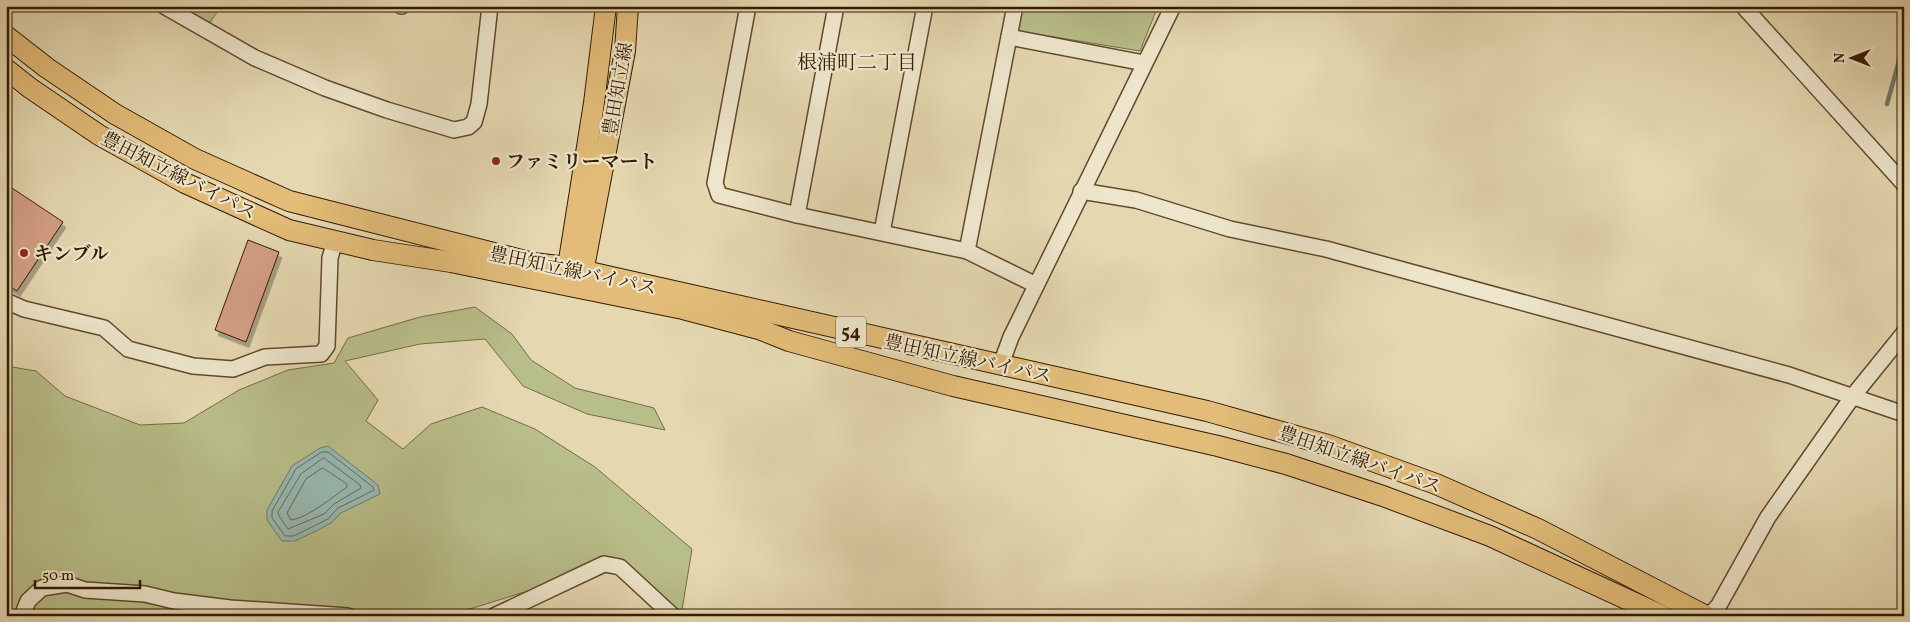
<svg xmlns="http://www.w3.org/2000/svg" width="1910" height="622" font-family="Vollkorn,'Noto Serif JP',serif">
	<style>
		.green { fill: #b8be89; stroke: #766c44 }
		.water { fill: #97b9b2; stroke: #6f7a6b }
		.lines { fill: none; stroke-linecap: round; stroke-linejoin: round }
		.shore { stroke: #656a59; stroke-width: 1 }
		.stream { stroke: #6f7a6b; stroke-width: 4.5 }
		.building { fill: #d49f86; stroke: #331b00; filter: url(#shadow) }
		.minor-casing { stroke: #604a2c; stroke-width: 18 }
		.major-casing { stroke: #331b00; stroke-width: 22 }
		.minor { stroke: #eee6cc; stroke-width: 15 }
		.major { stroke: #e2bc78; stroke-width: 20 }
		.poi-dot { fill: #8f2418; stroke: #eee6cc; stroke-width: 2 }
		.labels { text-anchor: middle; stroke-width: 4.5; stroke-linejoin: round; paint-order: stroke }
		.shield { fill: #eee6cc; stroke: #6b583d; stroke-width: 1 }
		.shield-label { font-size: 18px; font-weight: bold; fill: #331b00 }
		.street-label { font-size: 19px; fill: #331b00; stroke: #eee6cc }
		.poi-label { font-size: 19px; font-weight: bold; fill: #331b00; stroke: #eee6cc; text-anchor: start }
		.neighbourhood-label { font-size: 20px; fill: #331b00; stroke: #eee6cc }
	</style>
	<defs>
		<filter id="shadow"><feDropShadow dx="3" dy="5.5" stdDeviation="0" flood-color="#0004"/></filter>
	</defs>
	<rect width="100%" height="100%" fill="#e5d8b1"/>
	<filter id="stains"><feTurbulence type="fractalNoise" baseFrequency=".004" numOctaves="4"/><feColorMatrix values="0 0 0 0 .2 0 0 0 0 .09 0 0 0 0 .02 0 0 0 .5 -.17"/></filter>
	<radialGradient id="worn" r=".72"><stop offset=".6" stop-color="#630" stop-opacity="0"/><stop offset="1" stop-color="#630" stop-opacity=".3"/></radialGradient>
	<!-- green -->
	<g class="green">
		<path d="M178 6H221L209 24Z"/>
		<path d="M1023 6H1158L1140 51 1018 31Z"/>
		<path d="M475 307 512 334 531 360 575 388 654 408 665 430 587 414 523 386 485 339 420 344 345 361 378 400 366 421 403 449 431 424 482 407 535 429 595 467 692 549 681 616 624 561 470 609 434 616H6V366L36 371 65 396 140 425 184 423 239 390 288 370 334 363 348 338 420 317Z"/>
	</g>
	<!-- water -->
	<path class="water" d="M328 446 378 485 380 494 341 513 331 523 320 529 295 541H282L267 520V510L292 466 320 448Z"/>
	<g class="lines">
		<!-- shore -->
		<g class="shore">
			<path d="M322 452H328L373 487 374 490 338 508 328 519 294 536H285L272 518V511L296 469Z"/>
			<path d="M324 458 360 485 361 488 334 504 324 514 288 529 279 516 278 512 301 474Z"/>
			<path d="M323 468 347 484V487C331 498 309 517 291 520L287 513 306 479Z"/>
		</g>
		<!-- stream -->
		<path class="stream" d="M1887 104 1904 43"/>
	</g>
	<!-- building -->
	<g class="building">
		<path d="M6 184 63 222 17 291 6 284Z"/>
		<path d="M248 240 279 252 246 342 215 330Z"/>
	</g>
	<g class="lines">
		<!-- minor casing -->
		<g class="minor-casing">
			<g id="minor">
				<path d="M164 6 255 58 325 88 387 110 454 130 468 127 474 122 479 104 490 6"/>
				<path d="M401 6H402"/>
				<path d="M748 6 715 183 719 195 797 215 967 251 1036 285"/>
				<path d="M1743 6 1904 184"/>
				<path d="M1009 37 1144 63"/>
				<path d="M1081 191 1136 200 1230 229 1326 249 1789 375 1904 414"/>
				<path d="M797 215 836 6"/>
				<path d="M882 232 925 6"/>
				<path d="M967 251 1015 6"/>
				<path d="M6 301 24 309 104 328 128 349 193 366 233 369 265 357 321 354 327 346 330 258 335 241"/>
				<path d="M1001 364 1011 337 1173 6"/>
				<path d="M22 616 28 601 42 588 67 584 85 590 145 594 174 601 230 608 348 616"/>
				<path d="M494 616 604 564 620 567 673 616"/>
				<path d="M1709 616 1719 605 1768 517 1853 396 1904 333"/>
			</g>
		</g>
		<!-- major casing -->
		<g class="major-casing">
			<g id="major">
				<path d="M6 36 47 68 115 114 195 159 289 201 533 263 567 267 1207 411 1328 445 1436 484 1538 529 1706 616"/>
				<path d="M6 69 30 88 99 135 185 183 289 230 373 250 451 262 683 309 759 329 789 341 953 386 1218 446 1286 464 1383 496 1490 536 1663 616"/>
				<path d="M566 279 594 103 606 6"/>
				<path d="M581 283 625 51 628 6"/>
			</g>
		</g>
		<!-- minor -->
		<use href="#minor" class="minor"/>
		<!-- major -->
		<use href="#major" class="major"/>
	</g>
	<!-- markers -->
	<g class="poi-dot">
		<circle cx="496" cy="161" r="5"/>
		<circle cx="24" cy="253" r="5"/>
	</g>
	<g class="labels">
		<!-- shield labels -->
		<rect class="shield" x="836" y="316.5" width="30" height="31" rx="4"/>
		<g class="shield-label">
			<text x="851" y="338">54</text>
		</g>
		<!-- street labels -->
		<g class="street-label">
			<text transform="translate(617 89) rotate(-80)" y="7">豊田知立線</text>
			<text transform="translate(179 175) rotate(27)" y="7">豊田知立線バイパス</text>
			<text transform="translate(573 270) rotate(12)" y="7">豊田知立線バイパス</text>
			<text transform="translate(968 358) rotate(12)" y="7">豊田知立線バイパス</text>
			<text transform="translate(1360 459) rotate(19)" y="7">豊田知立線バイパス</text>
		</g>
		<!-- poi labels -->
		<g class="poi-label">
			<text x="506" y="168">ファミリーマート</text>
			<text x="34" y="260">キンブル</text>
		</g>
		<!-- neighbourhood labels -->
		<g class="neighbourhood-label">
			<text x="857" y="69">根浦町二丁目</text>
		</g>
	</g>
	<!-- margin -->
	<rect width="1910" height="622" fill="none" stroke="#e5d8b1" stroke-width="25"/>
	<rect x="8" y="8" width="1895" height="607" fill="none" stroke="#331b00" stroke-width="2.5"/>
	<rect x="12" y="12" width="1885" height="597" fill="none" stroke="#331b00"/>
	<!-- north arrow -->
	<g transform="translate(1852 58) rotate(270)" stroke="#eee6cc" stroke-width="4" paint-order="stroke">
	<path d="M0-4L9 19L0 12L-9 19Z" fill="#331b00"/>
	<text y="-8" font-size="14" font-weight="bold" text-anchor="middle" fill="#331b00">N</text>
	</g>
	<!-- scale -->
	<path d="M35 580v8h105v-8" fill="none" stroke="#331b00" stroke-width="2.5"/>
	<text x="42" y="580" font-size="15" fill="#331b00" stroke="#eee6cc" stroke-width="4" paint-order="stroke">50 m</text>
	<rect width="100%" height="100%" filter="url(#stains)"/>
	<rect width="100%" height="100%" fill="url(#worn)"/>
</svg>
